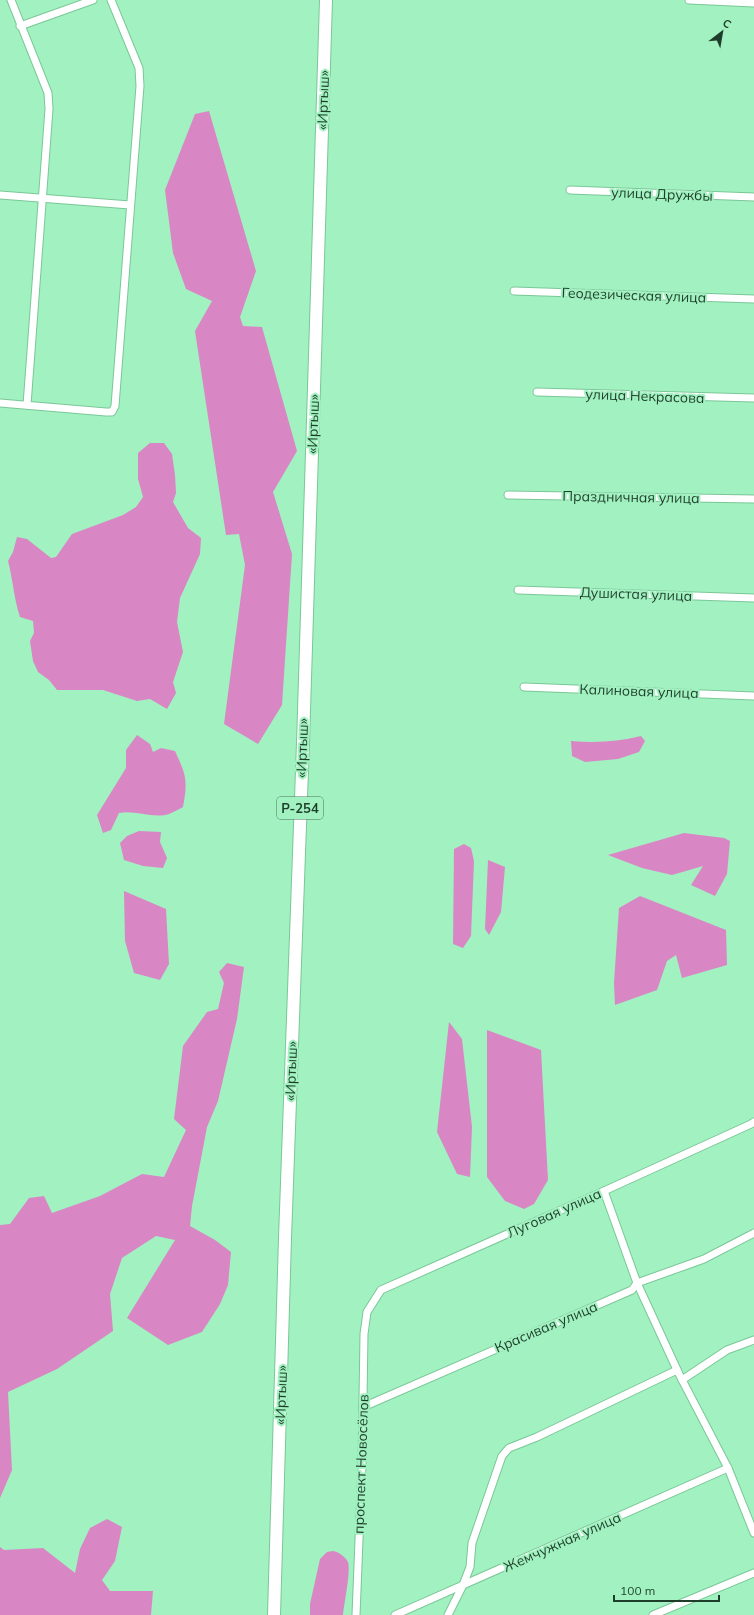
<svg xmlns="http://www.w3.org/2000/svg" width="754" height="1615" font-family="Mulish,sans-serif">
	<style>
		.forest { fill: #d986c5 }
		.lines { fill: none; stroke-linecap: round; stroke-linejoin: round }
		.street-casing { stroke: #7ac798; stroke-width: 9 }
		.highway-casing { stroke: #7ac798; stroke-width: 14 }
		.street { stroke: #fff; stroke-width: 7 }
		.highway { stroke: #fff; stroke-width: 12 }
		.labels { text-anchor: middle; stroke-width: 4; stroke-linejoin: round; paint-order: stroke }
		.shield { fill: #a2f1c0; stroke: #467458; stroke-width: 1 }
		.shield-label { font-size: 13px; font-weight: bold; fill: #1e3e2b }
		.street-label { font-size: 14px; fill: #1e3e2b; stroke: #a2f1c0 }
	</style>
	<rect width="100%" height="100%" fill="#a2f1c0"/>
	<!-- forest -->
	<g class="forest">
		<path d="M209 111 256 271 240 317 243 326 262 327 297 451 273 492 292 554 282 705 258 744 224 724 245 565 239 534 226 535 195 331 212 301 186 289 173 253 165 190 195 114Z"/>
		<path d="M150 443H164L172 454 175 475 176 493 173 502 188 528 201 538 200 554 180 598 177 622 183 652 173 682 176 693 167 709 150 699 137 701 103 690H57L49 680 38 672 33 661 30 641 34 633 33 621 20 617C14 599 13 580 8 561L13 552 17 537 27 539 51 558 56 557 72 534 123 515 136 507 143 497 138 479V453Z"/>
		<path d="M137 735 150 744 153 752 161 748 175 751C186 775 188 780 183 807 179 809 174 812 169 814 154 819 135 810 119 813L111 830 103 833 97 815 126 768V750Z"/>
		<path d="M641 736 645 741 639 752 618 759 585 762 572 756 571 741C595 743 617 742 641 736Z"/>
		<path d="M139 831 161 832 160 842 167 858 163 868 143 866 124 860 120 843 127 836Z"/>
		<path d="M684 833 724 838 730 841 727 874 715 896 691 885 703 866 672 875 642 868 608 855Z"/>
		<path d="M464 844 471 848 474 861 471 936 463 948 453 944 454 849Z"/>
		<path d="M488 860 505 867 501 912 489 935 485 929Z"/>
		<path d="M124 891 166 909 169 964 160 980 134 973 125 941Z"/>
		<path d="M640 896 726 930 727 965 682 978 676 955 667 961 657 990 615 1005 614 983 619 908Z"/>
		<path d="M227 963 244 967 237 1019 218 1101 207 1127 192 1206 190 1226 215 1240 231 1252 228 1285 220 1304 202 1332 168 1345 127 1318 175 1240 156 1236 122 1258 110 1294 113 1331 57 1369 8 1392 12 1470 0 1498V1225L10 1224 29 1198 44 1196 52 1213 100 1196 142 1174 164 1177 186 1130 174 1119 183 1046 207 1012 218 1009 224 983 219 972Z"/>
		<path d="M449 1022 462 1039 472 1127 470 1177 457 1174 437 1132Z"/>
		<path d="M487 1030 541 1050 548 1180 534 1204 524 1209 505 1201 487 1177Z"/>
		<path d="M107 1519 122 1527 115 1561 102 1580 110 1591H153L151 1615H0V1547L4 1550 43 1548 75 1573 80 1549 90 1528Z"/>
		<path d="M333 1551C338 1552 345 1556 348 1562 351 1571 344 1604 343 1615H310V1604L320 1559 327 1552Z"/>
	</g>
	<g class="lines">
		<!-- street casing -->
		<g class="street-casing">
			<g id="street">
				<path d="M11 0 48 93 49 109 27 405"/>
				<path d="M689 0 754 3"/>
				<path d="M20 26 93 0"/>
				<path d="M570 190 754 197"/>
				<path d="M0 195 130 205"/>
				<path d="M514 291 754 299"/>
				<path d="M537 392 754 398"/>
				<path d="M0 403 106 412H112L115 406 140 86 139 68 111 0"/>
				<path d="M508 495 754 499"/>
				<path d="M518 590 754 598"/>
				<path d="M524 687 754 696"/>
				<path d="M754 1233 704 1259 637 1283 679 1374 728 1468 754 1533"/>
				<path d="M682 1380 727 1350 754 1340"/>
				<path d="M363 1407 632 1290 637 1283 604 1191"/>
				<path d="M356 1615 362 1465 364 1334 367 1312 381 1290 604 1191 751 1124 754 1122"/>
				<path d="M395 1615 728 1468"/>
				<path d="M448 1615 463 1585 470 1567 472 1543 502 1456 509 1448 537 1437 677 1370"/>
				<path d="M653 1615 754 1573"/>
			</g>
		</g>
		<!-- highway casing -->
		<g class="highway-casing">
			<path id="highway" d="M274 1615 285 1238 303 743 326 0"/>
		</g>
		<!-- street -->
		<use href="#street" class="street"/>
		<!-- highway -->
		<use href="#highway" class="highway"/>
	</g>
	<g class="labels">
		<!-- shield labels -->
		<rect class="shield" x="277" y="797" width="46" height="22" rx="3"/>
		<g class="shield-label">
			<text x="300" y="813">Р-254</text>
		</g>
		<!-- street labels -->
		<g class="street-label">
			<text transform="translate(323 100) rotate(-88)" y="5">«Иртыш»</text>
			<text transform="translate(662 194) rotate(2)" y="5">улица Дружбы</text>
			<text transform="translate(634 295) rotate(2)" y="5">Геодезическая улица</text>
			<text transform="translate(645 396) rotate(2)" y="5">улица Некрасова</text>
			<text transform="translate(313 424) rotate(-88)" y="5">«Иртыш»</text>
			<text transform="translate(631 497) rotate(1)" y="5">Праздничная улица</text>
			<text transform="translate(636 594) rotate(2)" y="5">Душистая улица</text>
			<text transform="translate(639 691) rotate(2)" y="5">Калиновая улица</text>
			<text transform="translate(302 748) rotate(-88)" y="5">«Иртыш»</text>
			<text transform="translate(291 1071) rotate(-88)" y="5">«Иртыш»</text>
			<text transform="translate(554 1213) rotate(-24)" y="5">Луговая улица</text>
			<text transform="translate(546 1327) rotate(-23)" y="5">Красивая улица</text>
			<text transform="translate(281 1395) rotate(-88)" y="5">«Иртыш»</text>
			<text transform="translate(361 1464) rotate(-88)" y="5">проспект Новосёлов</text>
			<text transform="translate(562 1542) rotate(-24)" y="5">Жемчужная улица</text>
		</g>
	</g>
	<!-- north arrow -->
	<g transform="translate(722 32) rotate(31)" stroke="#a2f1c0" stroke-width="3" paint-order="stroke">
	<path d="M0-3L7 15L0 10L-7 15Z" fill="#1e3e2b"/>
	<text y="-6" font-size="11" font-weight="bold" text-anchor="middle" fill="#1e3e2b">С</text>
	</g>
	<!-- scale -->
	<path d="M614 1595v6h105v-6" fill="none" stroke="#1e3e2b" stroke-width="2"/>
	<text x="620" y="1595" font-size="12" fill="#1e3e2b" stroke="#a2f1c0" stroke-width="3" paint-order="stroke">100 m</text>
</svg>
